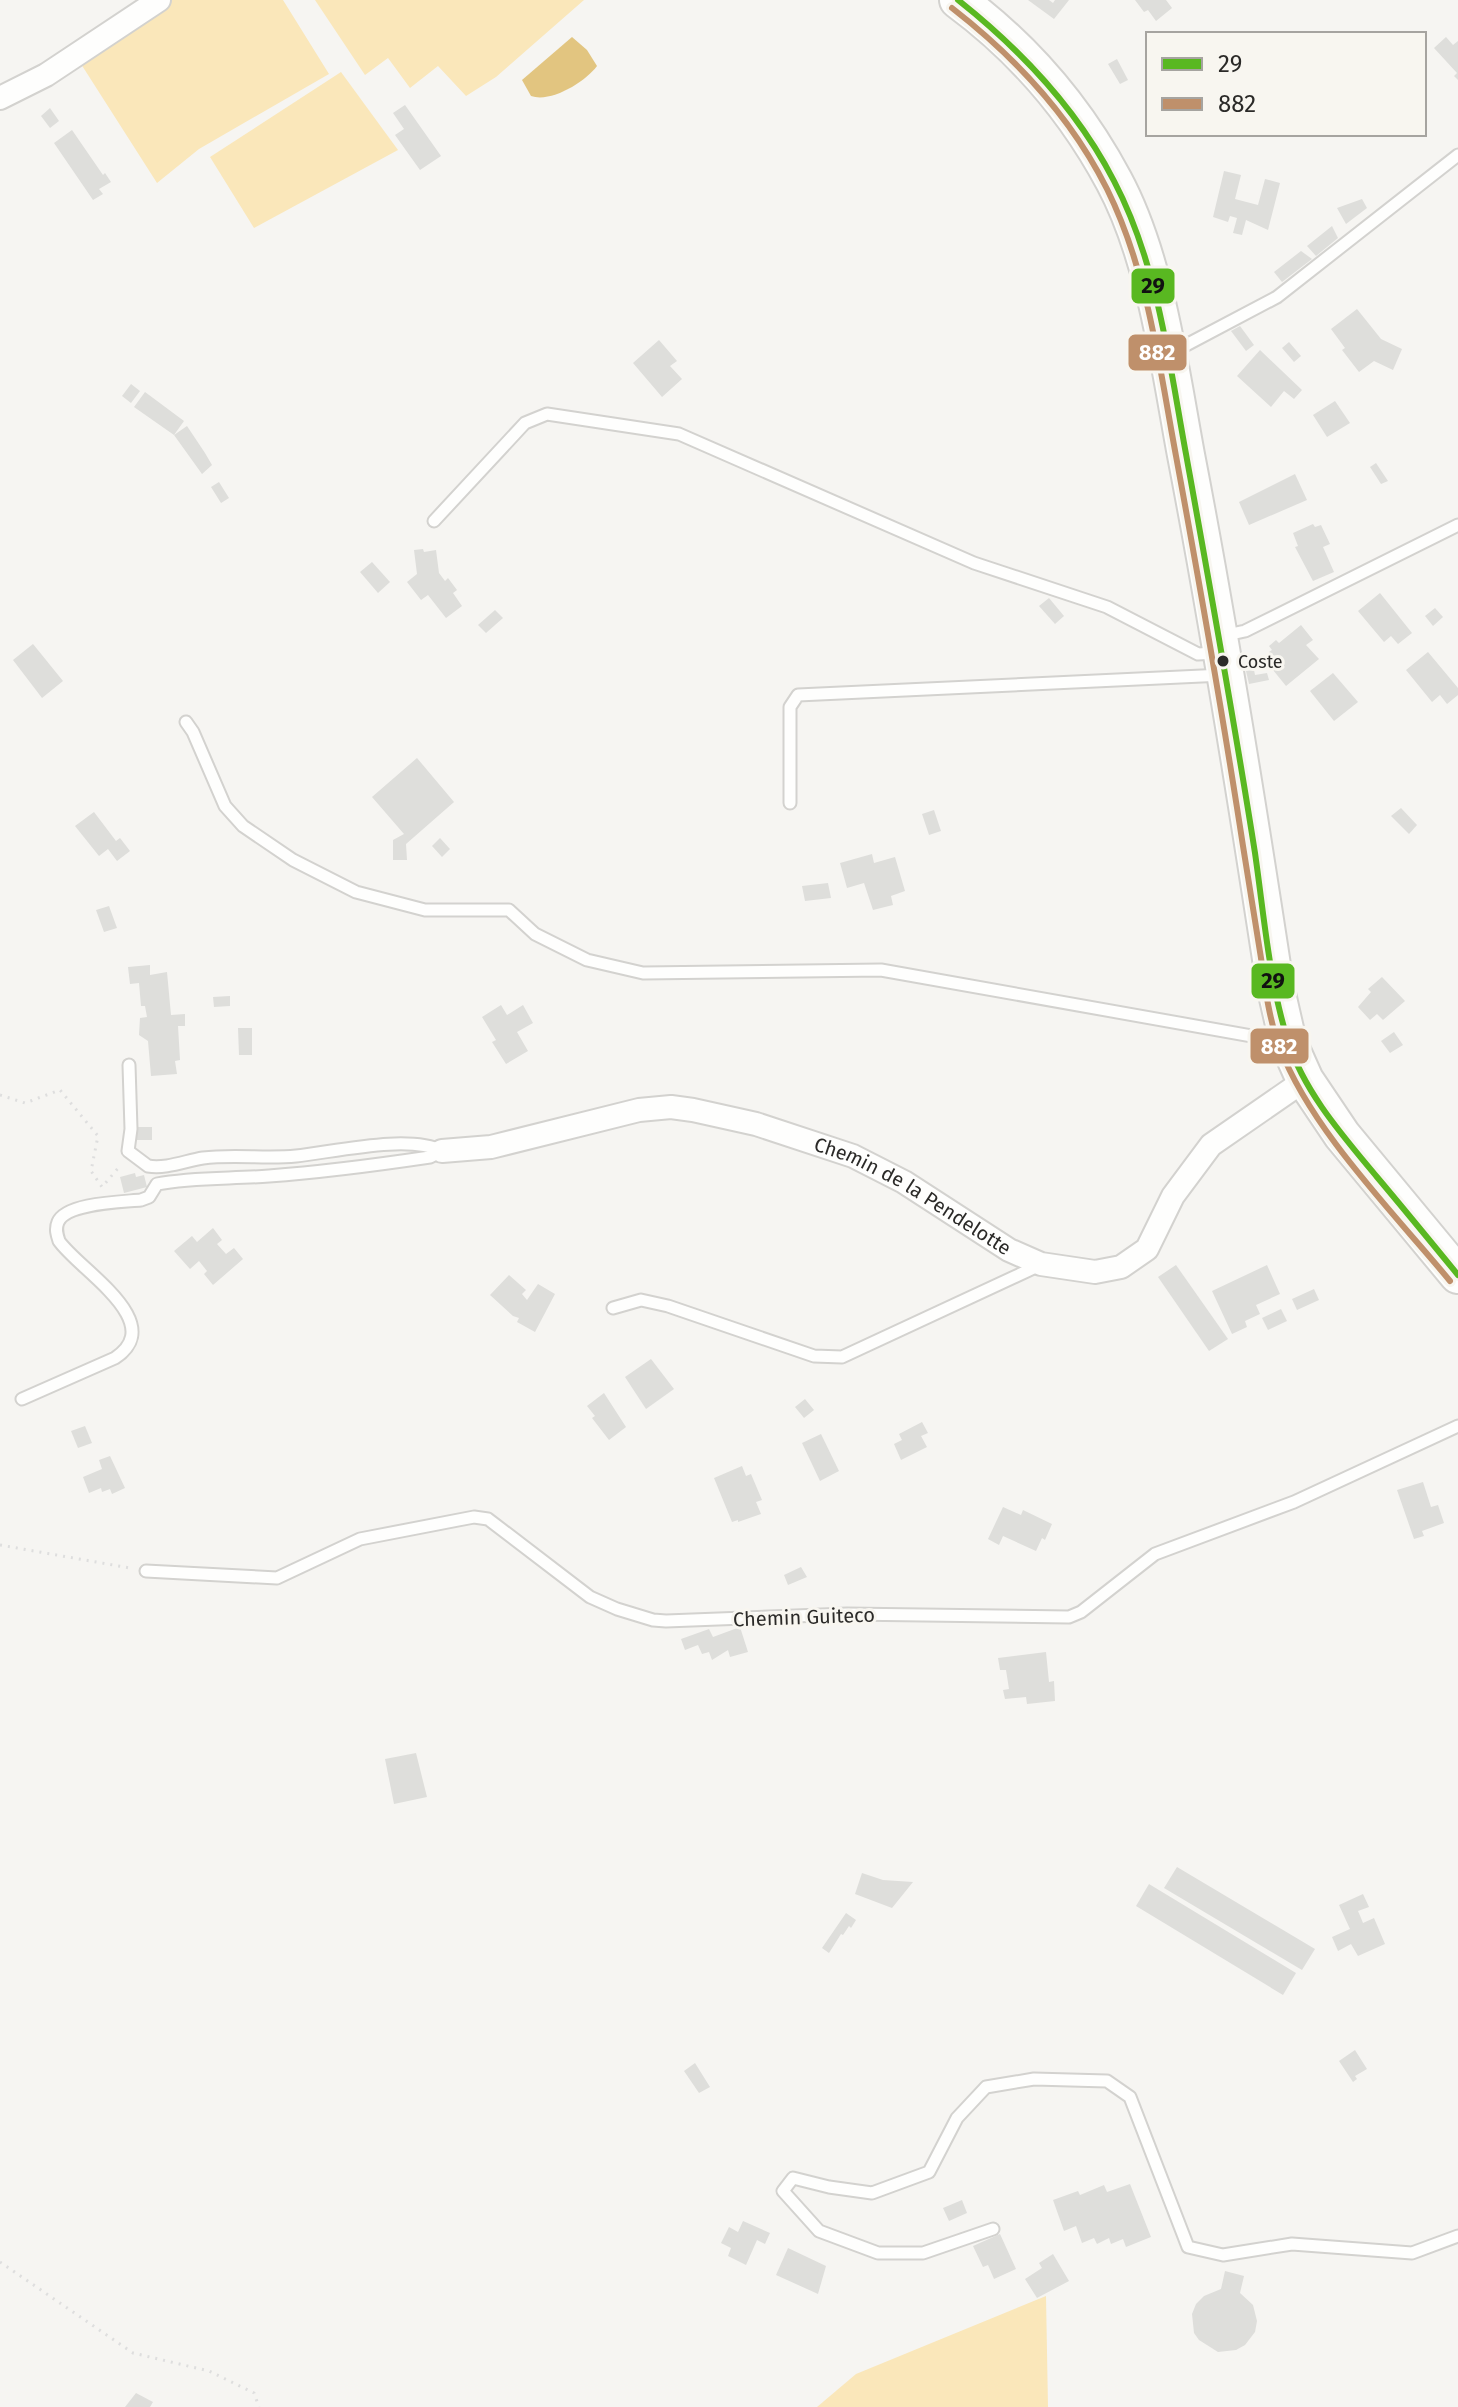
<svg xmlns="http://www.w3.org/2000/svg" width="1458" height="2407" font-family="'Fira Sans',sans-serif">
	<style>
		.green { fill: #fae7ba }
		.water { fill: #e2c580 }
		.building { fill: #dededb }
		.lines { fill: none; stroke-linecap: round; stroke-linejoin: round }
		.service-casing { stroke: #d3d2cf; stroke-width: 15 }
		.minor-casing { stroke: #d3d2cf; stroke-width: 26 }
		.primary-casing { stroke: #d3d2cf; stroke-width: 40 }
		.path { stroke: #dedede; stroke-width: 3; stroke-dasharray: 2 6; stroke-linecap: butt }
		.service { stroke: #fefefd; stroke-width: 11 }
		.minor { stroke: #fefefd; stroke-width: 22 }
		.primary { stroke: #fefefd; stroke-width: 36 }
		.bus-1-casing { stroke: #f8f6f0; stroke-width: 12 }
		.bus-2-casing { stroke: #f8f6f0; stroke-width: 12 }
		.bus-1 { stroke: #59b821; stroke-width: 6 }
		.bus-2 { stroke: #bf906b; stroke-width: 6 }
		.bus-dot { fill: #2b2a28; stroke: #f8f6f0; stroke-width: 3 }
		.labels { text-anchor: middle; stroke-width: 6; stroke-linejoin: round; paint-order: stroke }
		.bus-label { font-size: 18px; fill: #2b2a28; stroke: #f8f6f0; text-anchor: start }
		.street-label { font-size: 20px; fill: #2b2a28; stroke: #f8f6f0 }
		.line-badge { stroke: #f8f6f0; stroke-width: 3 }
		.badge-label { font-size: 22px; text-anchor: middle; font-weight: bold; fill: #fff }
		.pale-badge-label { font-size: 22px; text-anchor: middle; font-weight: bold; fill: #111 }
	</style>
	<rect width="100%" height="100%" fill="#f6f5f2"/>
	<!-- green -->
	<g class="green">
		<path d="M167 0H283L329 74 199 149 157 183 81 64Z"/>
		<path d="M315 0H584L496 77 466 96 438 66 410 88 388 58 365 75Z"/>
		<path d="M341 72 398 150 254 228 210 157Z"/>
		<path d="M1046 2296 1048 2407H817L856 2374Z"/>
	</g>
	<!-- water -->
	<path class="water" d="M572 37 587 50 597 66C585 82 551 103 531 96L522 80Z"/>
	<!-- building -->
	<g class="building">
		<path d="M1028 0H1049L1053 3 1055 0H1069L1054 19Z"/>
		<path d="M1135 0H1166L1172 8 1156 21 1148 10 1144 12Z"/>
		<path d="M1446 37 1453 45 1458 41V80L1454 76 1457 73 1434 48Z"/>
		<path d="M1117 59 1128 80 1120 84 1108 64Z"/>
		<path d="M405 105 441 156 420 170 395 135 404 129 393 113Z"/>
		<path d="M50 108 59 121 50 128 41 116Z"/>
		<path d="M72 130 103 175 105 173 111 182 99 189 103 194 93 200 54 143Z"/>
		<path d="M1224 171 1241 175 1235 199 1258 205 1265 179 1280 183 1268 230 1246 220 1242 235 1233 233 1237 218 1230 216 1228 222 1213 217Z"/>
		<path d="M1362 199 1367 208 1346 224 1337 208Z"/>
		<path d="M1332 226 1338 238 1316 256 1307 246Z"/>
		<path d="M1301 251 1312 259 1282 282 1274 272Z"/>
		<path d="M1357 309 1381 339 1402 349 1393 370 1374 361 1359 372 1342 350 1345 348 1331 329Z"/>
		<path d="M1240 326 1254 345 1246 351 1231 331Z"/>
		<path d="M659 340 677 361 670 366 682 379 662 397 633 363Z"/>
		<path d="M1289 342 1301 356 1294 362 1282 348Z"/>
		<path d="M1260 350 1302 390 1294 399 1284 391 1271 407 1237 376Z"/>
		<path d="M131 384 140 391 131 403 122 396Z"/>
		<path d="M145 392 184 421 174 435 187 426 205 453 212 465 202 474 174 435 134 407Z"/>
		<path d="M1335 401 1350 423 1327 437 1313 415Z"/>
		<path d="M1376 463 1388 481 1381 484 1370 467Z"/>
		<path d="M1295 474 1307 500 1249 525 1239 502Z"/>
		<path d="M219 482 229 498 221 503 211 487Z"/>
		<path d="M1313 524 1315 527 1321 525 1330 544 1323 547 1334 572 1313 581 1295 547 1298 546 1293 533Z"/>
		<path d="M423 549 424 552 436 550 439 573 445 581 448 578 457 590 453 593 462 606 446 618 428 595 421 600 407 582 417 574 414 550Z"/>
		<path d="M372 562 390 582 378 593 360 572Z"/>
		<path d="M1380 593 1412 633 1398 644 1391 636 1384 642 1358 611Z"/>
		<path d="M1049 598 1064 616 1055 624 1039 606Z"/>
		<path d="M1435 608 1443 617 1433 626 1425 616Z"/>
		<path d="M495 610 503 618 486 633 478 625Z"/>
		<path d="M1301 625 1313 640 1306 645 1319 659 1286 686 1273 670 1280 664 1269 652 1272 650 1269 646 1276 640 1279 643Z"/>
		<path d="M33 644 63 681 42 698 13 660Z"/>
		<path d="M1428 652 1458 688V695L1447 704 1440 695 1432 702 1406 670Z"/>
		<path d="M1254 670 1255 675 1267 673 1269 680 1249 684 1246 671Z"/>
		<path d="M1333 673 1358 702 1334 721 1310 691Z"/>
		<path d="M417 758 454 802 406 844 407 860H393V840L404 834 372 797Z"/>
		<path d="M1401 808 1417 825 1409 834 1391 816Z"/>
		<path d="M934 810 941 831 929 835 922 814Z"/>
		<path d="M94 812 116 841 120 838 130 851 117 861 108 849 99 856 75 826Z"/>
		<path d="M440 838 450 849 442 857 432 846Z"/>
		<path d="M872 854 874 863 895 857 905 891 891 896 893 905 873 910 864 883 847 888 840 863Z"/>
		<path d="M828 883 831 898 805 901 802 886Z"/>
		<path d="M109 906 117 928 104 932 96 910Z"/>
		<path d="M150 965V975L167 972 171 1015 185 1014V1026H178L180 1060 175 1061 177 1074 151 1076 148 1041 139 1035 140 1018 147 1017 145 1006H141L139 983 130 984 128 967Z"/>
		<path d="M1382 977 1405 1001 1383 1020 1377 1014 1370 1020 1358 1007 1371 992 1368 989Z"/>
		<path d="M230 996V1006L214 1007 213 997Z"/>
		<path d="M501 1005 507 1015 523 1005 533 1023 517 1032 528 1051 506 1064 492 1042 496 1040 482 1017Z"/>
		<path d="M238 1028H252V1055H239Z"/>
		<path d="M1394 1032 1403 1045 1390 1053 1381 1041Z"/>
		<rect x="137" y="1127" width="15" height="13"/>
		<path d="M135 1173 136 1177 144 1175 147 1187 124 1193 120 1177Z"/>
		<path d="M213 1228 222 1240 217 1244 226 1254 234 1248 243 1259 213 1285 204 1274 207 1271 199 1261 190 1269 174 1251 192 1236 197 1242Z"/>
		<path d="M1176 1265 1228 1339 1209 1351 1158 1277Z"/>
		<path d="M1267 1265 1280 1294 1256 1305 1260 1314 1245 1321 1247 1327 1232 1334 1212 1291Z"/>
		<path d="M509 1275 526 1290 522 1294 527 1300 538 1284 555 1294 535 1332 517 1322 519 1318 513 1316 490 1295Z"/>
		<path d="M1314 1289 1319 1300 1297 1310 1292 1299Z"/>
		<path d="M1281 1309 1287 1321 1268 1330 1262 1318Z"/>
		<path d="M651 1359 674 1389 646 1409 625 1377Z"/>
		<path d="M604 1393 626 1427 609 1440 592 1418 595 1416 587 1406Z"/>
		<path d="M805 1399 814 1410 804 1418 795 1407Z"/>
		<path d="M922 1422 928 1433 921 1436 927 1447 901 1460 894 1444 902 1440 899 1434Z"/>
		<path d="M85 1426 92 1443 78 1448 71 1431Z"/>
		<path d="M821 1434 839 1471 820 1481 802 1443Z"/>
		<path d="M110 1456 125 1488 112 1494 110 1489 102 1492 101 1488 89 1493 83 1477 102 1469 99 1460Z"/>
		<path d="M742 1466 746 1476 751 1474 762 1500 756 1502 761 1514 738 1522V1520L732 1522 714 1478Z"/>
		<path d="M1423 1482 1431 1507 1438 1505 1444 1523 1422 1531 1424 1536 1414 1539 1397 1490Z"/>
		<path d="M1003 1507 1021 1515 1023 1510 1052 1524 1045 1540 1042 1538 1036 1551 1003 1536 999 1545 988 1539Z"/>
		<path d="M801 1567 807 1577 788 1585 784 1575Z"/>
		<path d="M740 1627 748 1652 730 1657 728 1650 712 1660 709 1652 702 1654 698 1645 685 1650 681 1639 709 1629 713 1637Z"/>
		<path d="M1046 1652 1049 1682 1054 1681 1055 1701 1027 1704 1026 1697 1005 1699 1003 1690 1009 1689 1006 1670H1000L998 1658Z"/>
		<path d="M416 1753 427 1797 394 1804 385 1759Z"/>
		<path d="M1177 1867 1315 1949 1302 1970 1164 1888Z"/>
		<path d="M862 1873 883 1880 913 1882 892 1908 855 1894Z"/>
		<path d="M1149 1884 1296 1973 1283 1995 1136 1906Z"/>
		<path d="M1363 1894 1369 1907 1358 1911 1361 1918 1363 1923 1374 1918 1385 1944 1358 1956 1351 1944 1338 1951 1332 1937 1350 1929 1339 1905Z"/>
		<path d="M846 1913 856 1920 851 1928 849 1926 843 1935 841 1934 829 1953 822 1948Z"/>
		<path d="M1355 2050 1367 2069 1355 2076 1357 2079 1353 2082 1339 2061Z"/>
		<path d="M695 2063 710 2087 699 2093 684 2071Z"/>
		<path d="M1130 2184 1151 2237 1126 2247 1123 2239 1111 2244 1109 2238 1097 2244 1094 2238 1082 2243 1076 2226 1064 2231 1053 2200 1078 2191 1080 2195 1104 2185 1107 2192Z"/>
		<path d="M962 2200 967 2213 949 2221 943 2208Z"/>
		<path d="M743 2221 770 2233 765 2244 757 2240 746 2265 728 2256 731 2248 721 2243 729 2227 738 2232Z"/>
		<path d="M1000 2234 1016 2269 994 2279 988 2265 983 2267 973 2246Z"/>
		<path d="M788 2248 826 2266 818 2294 776 2275Z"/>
		<path d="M1053 2254 1069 2281 1037 2298 1025 2279 1042 2268 1039 2263Z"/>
		<path d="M1225 2271 1244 2276 1240 2293 1253 2305 1257 2321 1255 2332 1245 2345 1236 2350 1218 2352 1199 2340 1194 2333 1192 2314 1196 2304 1204 2296 1221 2289Z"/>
		<path d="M136 2393 153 2402 150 2407H125Z"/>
	</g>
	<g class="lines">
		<!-- service casing -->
		<g class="service-casing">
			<g id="service">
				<path d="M1171 353 1277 297 1458 155"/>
				<path d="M434 521 525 423 547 414 679 434 974 563 1107 607 1198 654 1215 653"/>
				<path d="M1222 636 1245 631 1458 525"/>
				<path d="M186 722 193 732 225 806 243 826 293 860 356 892 425 910H509L535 934 587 960 643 973 881 970 1280 1041"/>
				<path d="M790 803V707L798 695 1223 675"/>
				<path d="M129 1065 131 1129 128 1151 148 1166C166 1169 185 1161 203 1158 233 1154 265 1159 296 1156 334 1152 408 1134 442 1151"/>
				<path d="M613 1308 641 1300 668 1306 814 1356 842 1357 1040 1265"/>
				<path d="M22 1399 115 1358C169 1322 79 1270 59 1241 57 1235 55 1229 58 1222 66 1203 121 1202 141 1200L149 1197 157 1184C193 1177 231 1179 269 1176 323 1172 376 1165 430 1157L442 1151"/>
				<path d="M146 1571 277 1578 360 1539 474 1517 488 1519 590 1597 617 1609 653 1620 666 1621 847 1614 1069 1617 1081 1612 1155 1554 1294 1502 1458 1426"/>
				<path d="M993 2229 923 2253H878L819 2231 783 2191 793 2178 829 2187 872 2193 929 2172 957 2118 986 2087 1034 2079 1107 2081 1130 2097 1188 2247 1223 2255 1292 2244 1412 2253 1458 2236"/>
			</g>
		</g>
		<!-- minor casing -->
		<g class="minor-casing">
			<g id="minor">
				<path d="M0 98 46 75 159 0"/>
				<path id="s1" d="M442 1151 491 1147 639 1110 671 1107 693 1110 756 1124 853 1156 904 1182 1009 1250 1041 1264 1095 1272 1121 1267 1147 1249 1173 1196 1211 1145 1305 1080"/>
			</g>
		</g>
		<!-- primary casing -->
		<g class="primary-casing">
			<path id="primary" d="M958 0C1023 48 1076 110 1114 181 1156 259 1170 369 1186 455 1220 631 1248 808 1275 985L1288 1042 1305 1080 1342 1135 1458 1275"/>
		</g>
		<!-- path -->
		<g class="path">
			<path d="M0 1095 25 1103 60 1090 98 1136 91 1171 102 1187 120 1166"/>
			<path d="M0 1545 130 1568"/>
			<path d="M0 2262 133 2353 209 2371 254 2393 259 2407"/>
		</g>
		<!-- service -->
		<use href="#service" class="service"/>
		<!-- minor -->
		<use href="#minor" class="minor"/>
		<!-- primary -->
		<use href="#primary" class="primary"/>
		<!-- bus-1 casing -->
		<g class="bus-1-casing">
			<path id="bus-1" d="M958 0C1021 50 1077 109 1114 181 1158 265 1169 362 1186 454 1210 587 1234 719 1255 853 1264 915 1269 981 1288 1041 1304 1092 1343 1136 1377 1177 1404 1209 1431 1242 1458 1275"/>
		</g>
		<!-- bus-2 casing -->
		<g class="bus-2-casing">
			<path id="bus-2" d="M952 8C1015 57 1071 117 1107 189 1148 272 1159 365 1176 456 1200 586 1223 716 1243 846 1249 883 1255 921 1261 958 1265 987 1269 1020 1280 1048 1311 1130 1394 1213 1450 1281"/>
		</g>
		<!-- bus-1 -->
		<use href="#bus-1" class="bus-1"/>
		<!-- bus-2 -->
		<use href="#bus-2" class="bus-2"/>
	</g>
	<!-- markers -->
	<circle class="bus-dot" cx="1223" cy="661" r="7"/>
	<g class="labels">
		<!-- bus labels -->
		<g class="bus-label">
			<text x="1238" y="668">Coste</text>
		</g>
		<!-- street labels -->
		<g class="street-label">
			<text dy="7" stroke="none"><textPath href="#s1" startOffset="494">Chemin de la Pendelotte</textPath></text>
			<text transform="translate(804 1617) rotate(-2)" y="7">Chemin Guiteco</text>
		</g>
	</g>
	<g class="line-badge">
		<rect x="1130" y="267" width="46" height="38" rx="8" fill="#59b821"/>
		<rect x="1127" y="333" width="61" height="39" rx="8" fill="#bf906b"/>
		<rect x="1250" y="962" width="46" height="38" rx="8" fill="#59b821"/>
		<rect x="1249" y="1027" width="61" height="38" rx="8" fill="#bf906b"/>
	</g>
	<g class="badge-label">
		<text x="1157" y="360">882</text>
		<text x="1279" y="1054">882</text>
	</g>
	<g class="pale-badge-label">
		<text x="1153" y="293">29</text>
		<text x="1273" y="988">29</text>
	</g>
	<!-- legend -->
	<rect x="1146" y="32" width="280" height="104" fill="#f8f6f0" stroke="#a6a4a0" stroke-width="2"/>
	<rect x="1162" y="58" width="40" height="12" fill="#59b821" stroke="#a6a4a0" stroke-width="2"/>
	<text x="1218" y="72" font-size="24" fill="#2b2a28">29</text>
	<rect x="1162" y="98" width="40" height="12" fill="#bf906b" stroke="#a6a4a0" stroke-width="2"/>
	<text x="1218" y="112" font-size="24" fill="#2b2a28">882</text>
</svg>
